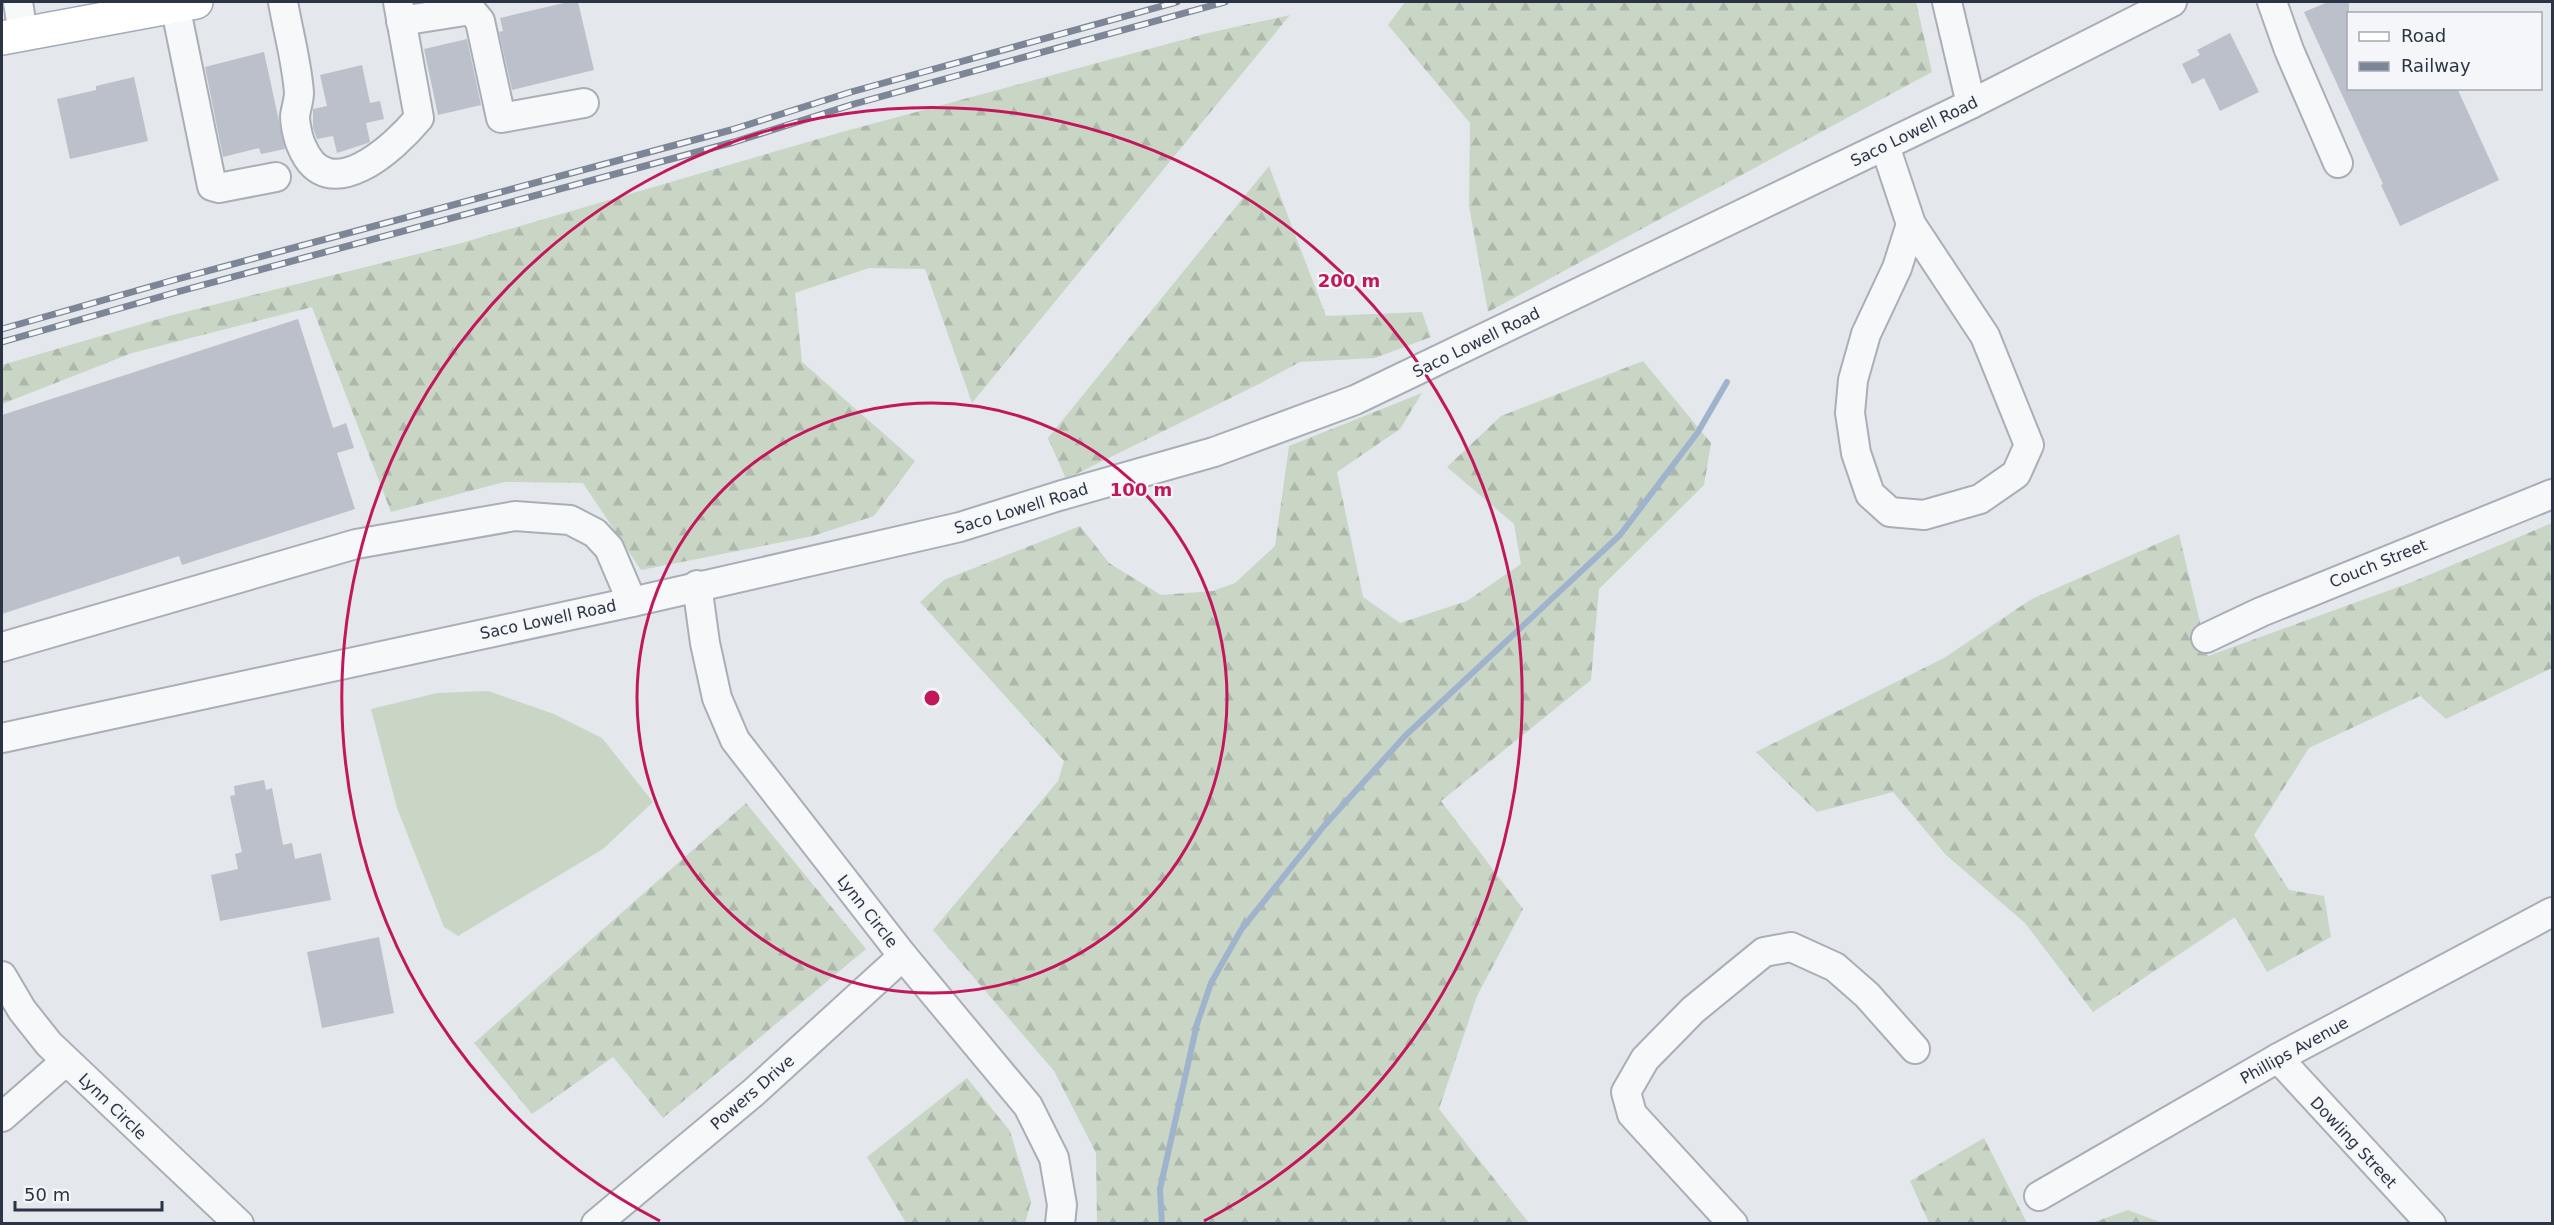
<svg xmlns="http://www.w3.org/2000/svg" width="2554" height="1225" font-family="'DejaVu Sans',sans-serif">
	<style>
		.forest { fill: url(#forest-firs) }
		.pitch { fill: #c9d6c5 }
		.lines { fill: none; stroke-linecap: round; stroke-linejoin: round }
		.stream { stroke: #9fb4cc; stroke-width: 6 }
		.building { fill: #bbc0ca }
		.minor-casing { stroke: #a9aeb7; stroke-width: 32 }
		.major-casing { stroke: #a3abb8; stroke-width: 36 }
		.minor { stroke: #f7f8fa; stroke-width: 28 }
		.major { stroke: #fff; stroke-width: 33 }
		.rail-casing { stroke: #7d8696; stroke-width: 7 }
		.rail { stroke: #f4f6f9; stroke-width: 4.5; stroke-dasharray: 14; stroke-linecap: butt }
		.ring { fill: none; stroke: #c2185b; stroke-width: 3 }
		.labels { text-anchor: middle; stroke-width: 4.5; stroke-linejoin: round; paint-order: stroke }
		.street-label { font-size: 16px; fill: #2b3445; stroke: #f4f6f9 }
		.centre { fill: #c2185b; stroke: #f4f6f9; stroke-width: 3 }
		.ring-label { font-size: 18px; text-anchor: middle; font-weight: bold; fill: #c2185b; stroke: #f4f6f9; stroke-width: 4.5; stroke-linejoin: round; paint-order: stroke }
	</style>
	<defs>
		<pattern id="forest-firs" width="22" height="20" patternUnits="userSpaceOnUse" patternTransform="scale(1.5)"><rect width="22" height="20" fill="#c9d6c5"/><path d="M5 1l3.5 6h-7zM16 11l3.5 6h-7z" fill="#adb8ab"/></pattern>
	</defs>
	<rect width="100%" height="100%" fill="#e4e7ec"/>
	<!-- forest -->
	<g class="forest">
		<path d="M1405 2H1916L1932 72 1488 312 1469 206 1470 123 1388 25Z"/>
		<path d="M1290 15 972 403 925 269 869 268 795 293 802 362 915 461 874 516 813 536 641 570 583 483 504 482 391 512 312 307 132 353 2 404V365L169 316 458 244 842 132 1208 33Z"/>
		<path d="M1269 166 1326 316 1422 312 1431 337 1375 358 1300 362 1257 385 1066 479 1048 438Z"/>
		<path d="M1643 361 1711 443 1704 485 1599 589 1591 680 1441 801 1523 909 1477 996 1439 1109 1529 1223H1097L1096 1153 1054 1071 933 930 1058 781 1064 761 920 602 944 580 1080 526 1109 563 1161 595 1213 591 1235 583 1275 546 1289 446 1422 393 1400 429 1337 472 1363 597 1400 623 1467 601 1521 564 1514 524 1447 467 1501 416Z"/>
		<path d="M2552 523V668L2446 719 2420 696 2309 748 2254 835 2289 890 2324 896 2331 937 2267 972 2235 917 2093 1012 2025 923 1946 855 1893 792 1817 812 1756 752 1944 658 2030 600 2179 534 2208 656 2412 582Z"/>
		<path d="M746 803 866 949 663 1118 613 1057 532 1114 474 1043Z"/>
		<path d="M967 1078 1010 1131 1031 1202 1025 1223H906L867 1157Z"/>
		<path d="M1984 1138 2027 1223H1929L1910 1181Z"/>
		<path d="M2128 1210 2162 1223H2092Z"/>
	</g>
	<!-- pitch -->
	<path class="pitch" d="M488 691 554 714 602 738 653 802 603 849 458 936 444 927 397 808 371 709 437 693Z"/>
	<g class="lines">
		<!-- stream -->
		<path class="stream" d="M1162 1224 1160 1189 1197 1024 1211 983 1241 930 1324 826 1405 736 1620 535 1698 432 1727 382"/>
	</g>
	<!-- building -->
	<g class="building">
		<path d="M568 2H578L594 70 512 90 499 32 503 31 500 18Z"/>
		<path d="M2328 2H2349V88H2457L2499 180 2400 226 2381 185 2383 184 2304 12Z"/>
		<path d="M2230 33 2259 92 2220 111 2204 78 2192 84 2182 64 2200 55 2197 50Z"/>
		<path d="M467 39 481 105 438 115 424 49Z"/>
		<path d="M264 52 285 149 261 154 259 148 223 157 205 67Z"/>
		<path d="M362 65 370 103 380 101 384 119 366 123 370 142 368 143 337 153 333 136 317 139 313 128V109L327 106 320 75Z"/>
		<path d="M134 77 148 141 70 159 57 99 96 90V86Z"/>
		<path d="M298 319 333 428 346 423 354 448 337 453 355 509 182 565 179 556 2 614V415Z"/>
		<path d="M264 780 266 790 272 788 283 845 292 843 295 859 321 853 331 900 220 921 211 875 238 869 235 854 242 852 230 796 235 795 234 786Z"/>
		<path d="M379 937 394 1013 322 1028 307 952Z"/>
	</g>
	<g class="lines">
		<!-- minor casing -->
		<g class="minor-casing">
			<g id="minor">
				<path d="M18 2 23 34"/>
				<path d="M283 2C288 31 297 63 299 93 299 100 296 108 295 116 295 124 298 139 302 147 328 209 394 148 419 118L398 2"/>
				<path d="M1947 2 1971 104"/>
				<path d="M2272 2 2289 50 2338 163"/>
				<path d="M175 5 212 186 219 188 276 177"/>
				<path d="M401 21 471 10 480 21 501 118 584 103"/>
				<path d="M1885 146 1911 224 1985 336 2029 445 2016 474 1980 499 1924 515 1890 512 1870 494 1856 453 1850 413 1853 380 1866 334 1897 268 1911 224"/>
				<path d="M697 585 705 643 717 698 735 740 903 956 1028 1106 1054 1158 1062 1205 1060 1224"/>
				<path d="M2206 638 2261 612 2552 494"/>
				<path d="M2 647 356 544 515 516 570 520 595 533 609 548 632 602"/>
				<path d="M2 738 632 602 960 527 1059 496 1214 452 1355 400 1971 104 2172 2"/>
				<path d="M2 976 22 1010 49 1044 239 1224"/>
				<path d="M2278 1058 2431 1224"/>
				<path d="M2 1117 66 1061"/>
				<path d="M2039 1196 2278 1058 2552 912"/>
				<path d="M596 1224 754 1092 903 956"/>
				<path d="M1733 1224 1632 1114 1626 1092 1645 1059 1693 1010 1764 952 1791 947 1835 967 1867 995 1915 1049"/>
			</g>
		</g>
		<!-- major casing -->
		<g class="major-casing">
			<path id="major" d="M2 38 196 2"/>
		</g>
		<!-- minor -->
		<use href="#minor" class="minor"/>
		<!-- major -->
		<use href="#major" class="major"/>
		<!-- rail casing -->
		<g class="rail-casing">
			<g id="rail">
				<path d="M2 329 174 280 731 130 851 92 1177 2"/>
				<path d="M2 342 177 292 734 142 854 104 1225 2"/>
			</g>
		</g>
		<!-- rail -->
		<use href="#rail" class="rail"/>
	</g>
	<!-- distance rings -->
	<g class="ring">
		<circle cx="932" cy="698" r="295"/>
		<path d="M660 1221A590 590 0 1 1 1204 1221"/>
	</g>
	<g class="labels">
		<!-- street labels -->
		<g class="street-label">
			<text transform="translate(1914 131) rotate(-26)" y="6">Saco Lowell Road</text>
			<text transform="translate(1476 342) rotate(-26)" y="6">Saco Lowell Road</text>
			<text transform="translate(1021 508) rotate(-17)" y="6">Saco Lowell Road</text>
			<text transform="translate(2378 563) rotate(-22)" y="6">Couch Street</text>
			<text transform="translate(548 619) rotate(-12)" y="6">Saco Lowell Road</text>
			<text transform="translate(868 911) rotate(52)" y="6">Lynn Circle</text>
			<text transform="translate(2294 1050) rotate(-29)" y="6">Phillips Avenue</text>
			<text transform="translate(752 1092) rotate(-41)" y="6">Powers Drive</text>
			<text transform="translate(113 1106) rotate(44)" y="6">Lynn Circle</text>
			<text transform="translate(2354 1142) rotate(47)" y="6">Dowling Street</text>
		</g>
	</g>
	<circle cx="932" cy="698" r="9" class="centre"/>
	<g class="ring-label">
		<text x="1349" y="287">200 m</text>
		<text x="1141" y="496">100 m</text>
	</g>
	<!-- border -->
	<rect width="2554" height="1225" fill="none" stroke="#2b3445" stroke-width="6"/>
	<!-- legend -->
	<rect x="2347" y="12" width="195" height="78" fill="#f4f6f9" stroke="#a4a8b1" stroke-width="1.5"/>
	<rect x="2359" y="32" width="30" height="9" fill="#ffffff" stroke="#a4a8b1" stroke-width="1.5"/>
	<text x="2401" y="42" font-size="18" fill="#2b3445">Road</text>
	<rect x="2359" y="62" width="30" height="9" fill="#7d8696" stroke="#a4a8b1" stroke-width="1.5"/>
	<text x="2401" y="72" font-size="18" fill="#2b3445">Railway</text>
	<!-- scale -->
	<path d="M15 1201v9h147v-9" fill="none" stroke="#2b3445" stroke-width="3"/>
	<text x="24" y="1201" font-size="18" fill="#2b3445" stroke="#f4f6f9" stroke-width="4.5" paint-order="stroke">50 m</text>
</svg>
